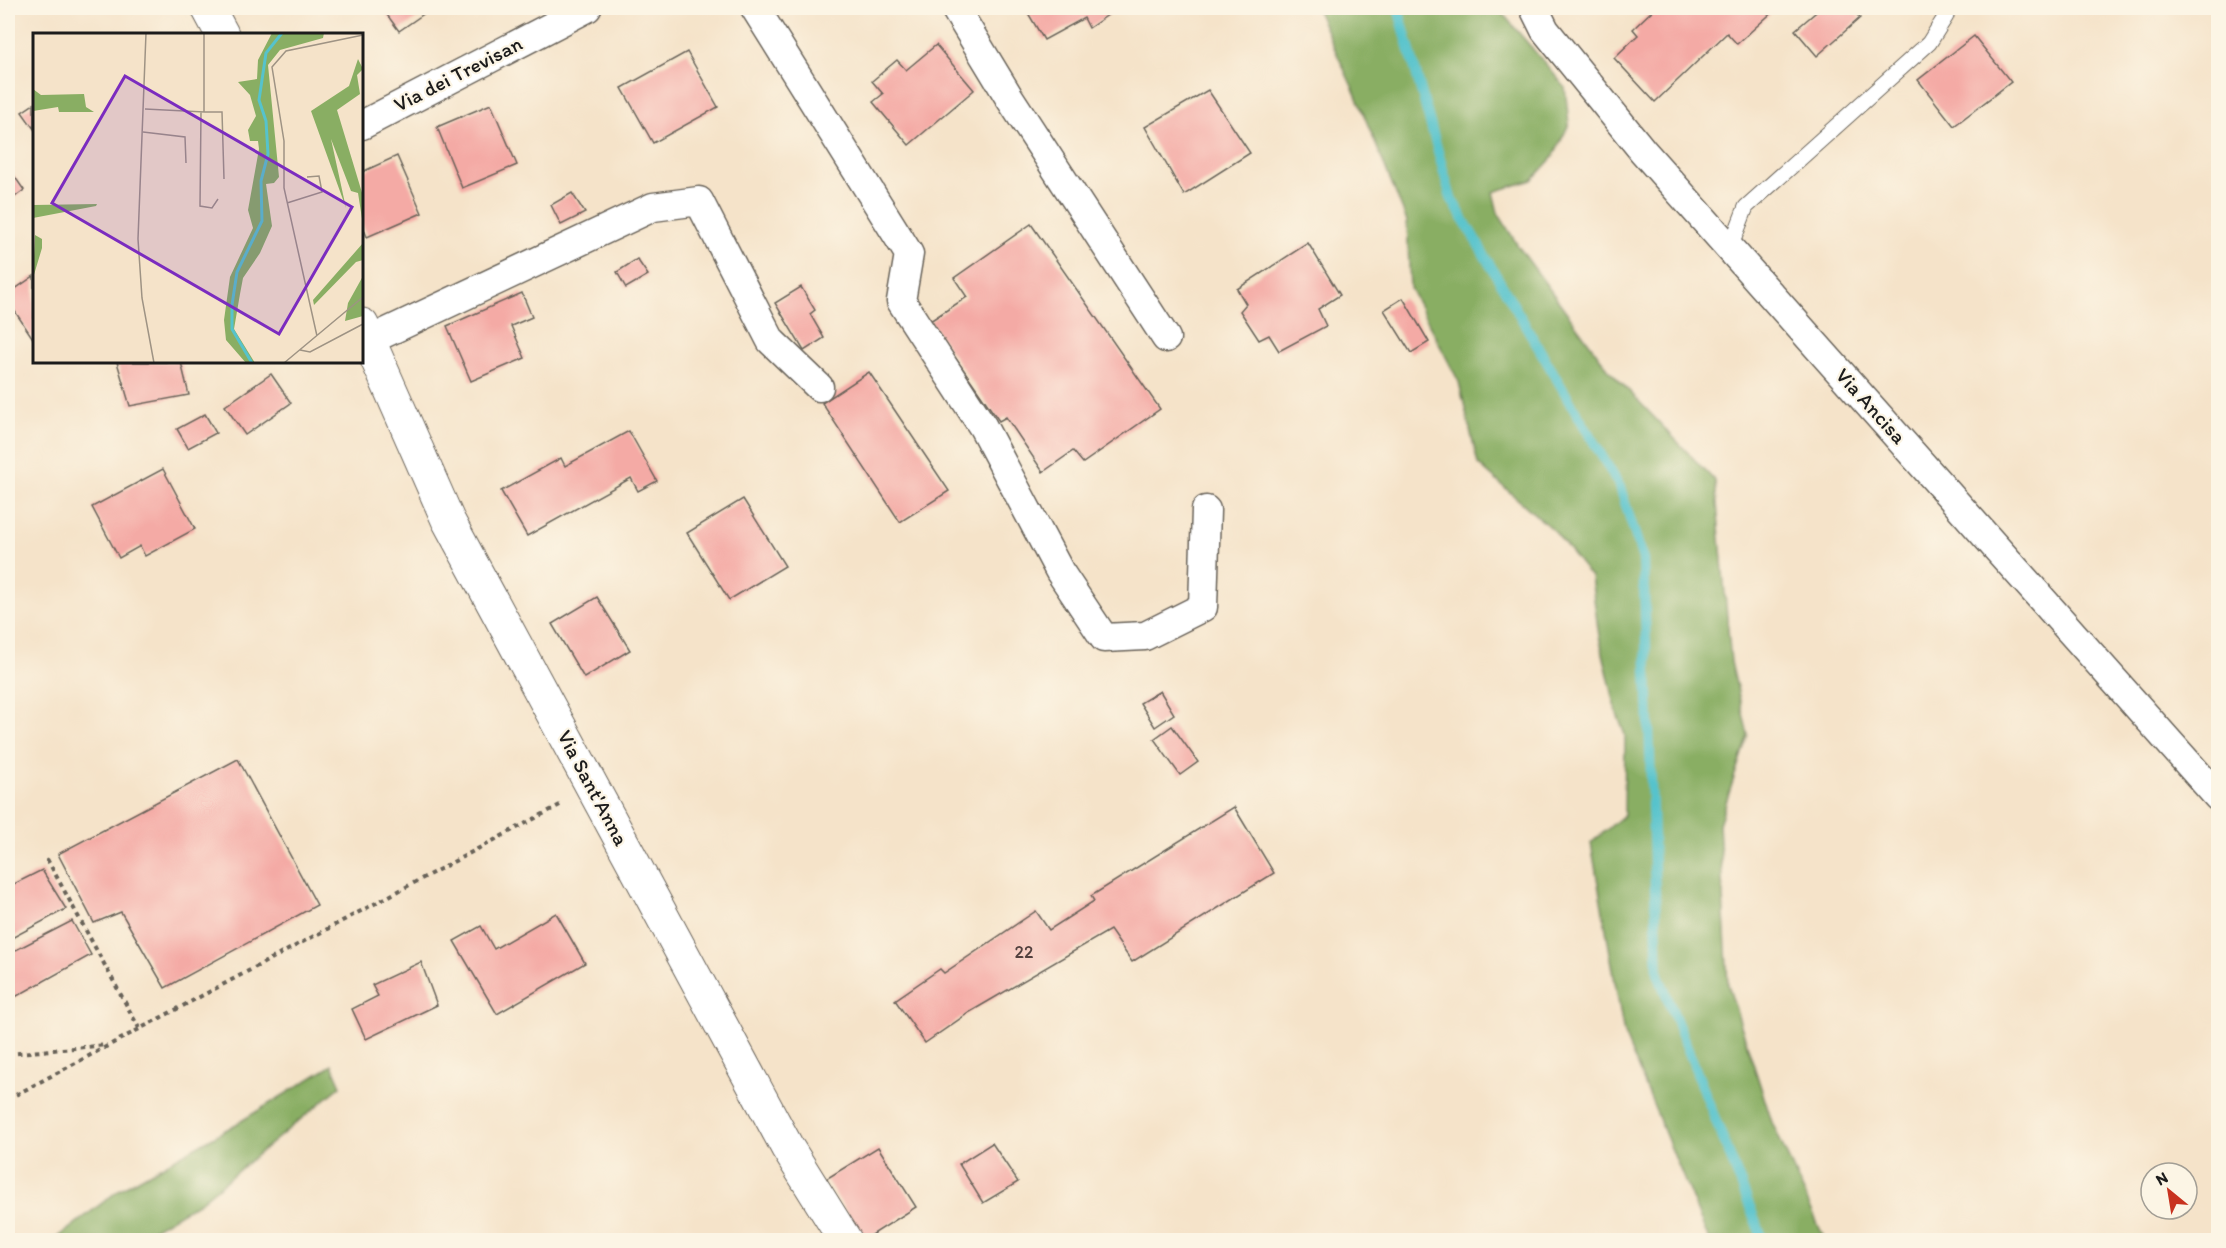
<svg xmlns="http://www.w3.org/2000/svg" width="2226" height="1248" font-family="Itim,sans-serif">
	<style>
		.forest { fill: #89ae63; stroke: #526540; stroke-width: 1.5 }
		.lines { fill: none; stroke-linecap: round; stroke-linejoin: round }
		.stream { stroke: #56c3cc; stroke-width: 10 }
		.building { fill: #f4aaa5 }
		.lane-casing { stroke: #686259; stroke-width: 17 }
		.street-casing { stroke: #686259; stroke-width: 31 }
		.secondary-casing { stroke: #686259; stroke-width: 35 }
		.path { stroke: #686259; stroke-width: 4; stroke-dasharray: 4.5 4.5; stroke-linecap: butt }
		.lane { stroke: #fff; stroke-width: 15 }
		.street { stroke: #fff; stroke-width: 28 }
		.secondary { stroke: #fff; stroke-width: 33 }
		.labels { text-anchor: middle; stroke-width: 4.5; stroke-linejoin: round; paint-order: stroke }
		.number-label { font-size: 18px; fill: #52403e }
		.street-label { font-size: 21px; fill: #1c1c1c; stroke: #fcf5e5 }
		.inset-river { fill: none; stroke: #56c3cc; stroke-width: 3 }
		.inset-road { fill: none; stroke: #9e9384; stroke-width: 1.5 }
		.view { fill: #7b2cbf; fill-opacity: 0.15; stroke: #7b2cbf; stroke-width: 3 }
		.inset-edge { fill: none; stroke: #1c1c1c; stroke-width: 3 }
	</style>
	<rect width="100%" height="100%" fill="#fcf5e5"/>
	<filter id="ink" filterUnits="userSpaceOnUse"><feTurbulence type="fractalNoise" baseFrequency=".0167" numOctaves="2"/><feDisplacementMap in="SourceGraphic" scale="12" xChannelSelector="R" yChannelSelector="G"/><feConvolveMatrix kernelMatrix="1 2 1 2 8 2 1 2 1" color-interpolation-filters="sRGB"/></filter>
	<filter id="wash" filterUnits="userSpaceOnUse"><feTurbulence type="fractalNoise" baseFrequency=".008" numOctaves="4" result="noise"/><feDisplacementMap in="SourceGraphic" scale="24" xChannelSelector="R" yChannelSelector="G"/><feGaussianBlur stdDeviation="1.35" result="paint"/><feColorMatrix in="noise" values="0 0 0 0 0 0 0 0 0 0 0 0 0 0 0 0 0 1.4 0 .05"/><feComposite in="paint" operator="in"/></filter>
	<g filter="url(#wash)">
		<rect width="100%" height="100%" fill="#f5e3c9"/>
		<!-- forest -->
		<g class="forest">
			<path d="M1316 8H1498L1565 87 1569 124 1553 157 1532 180 1493 192 1498 213 1518 246 1609 370 1715 481 1731 662 1748 735 1719 824 1728 985 1772 1122 1825 1240H1709L1624 1034 1591 843 1624 815 1625 735 1617 714 1599 636 1591 577 1555 532 1478 464 1459 382 1410 288 1407 221 1355 93Z"/>
			<path d="M332 1065 341 1086 200 1202 135 1240H51L57 1238 119 1190 238 1123Z"/>
		</g>
		<g class="lines">
			<!-- stream -->
			<path class="stream" d="M1398 8 1451 198 1620 487 1643 559 1658 974 1763 1240"/>
		</g>
		<g id="blocks">
			<!-- building -->
			<g class="building">
				<path d="M382 8H432L399 31Z"/>
				<path d="M1025 8H1114L1115 10 1089 28 1084 18 1044 40Z"/>
				<path d="M1655 8H1777L1737 44 1727 33 1655 102 1614 58 1638 35 1633 29Z"/>
				<path d="M1821 8H1851L1860 18 1817 56 1795 30Z"/>
				<path d="M1974 36 2011 82 1954 126 1918 80Z"/>
				<path d="M936 45 974 90 909 145 873 102 883 94 872 81 897 60 906 70Z"/>
				<path d="M687 52 718 107 653 143 622 88Z"/>
				<path d="M1208 90 1250 153 1184 195 1145 127Z"/>
				<path d="M34 104V129L22 112Z"/>
				<path d="M491 104 517 165 462 188 437 127Z"/>
				<path d="M397 156 422 213 367 237 362 224V172Z"/>
				<path d="M8 167 24 190 8 202Z"/>
				<path d="M572 193 585 213 561 225 551 205Z"/>
				<path d="M1031 224 1160 409 1083 463 1073 451 1043 472 1006 417 999 421 930 321 967 297 954 278Z"/>
				<path d="M1308 243 1340 295 1318 309 1326 326 1279 351 1269 335 1259 340 1240 311 1246 304 1237 289Z"/>
				<path d="M637 259 648 275 626 288 617 272Z"/>
				<path d="M34 276V340L8 301V294Z"/>
				<path d="M801 287 815 310 810 314 824 338 804 351 775 303Z"/>
				<path d="M522 293 532 317 511 326 525 358 471 381 447 326Z"/>
				<path d="M1403 298 1429 342 1411 353 1384 310Z"/>
				<path d="M117 362H181L189 395 130 406Z"/>
				<path d="M869 372 949 491 900 522 822 403Z"/>
				<path d="M271 374 291 403 245 435 225 406Z"/>
				<path d="M205 414 216 433 188 448 177 429Z"/>
				<path d="M629 431 657 481 638 491 631 478 527 536 501 491 561 458 565 466Z"/>
				<path d="M163 469 195 529 145 556 140 546 119 558 92 507Z"/>
				<path d="M743 499 785 566 729 600 687 533Z"/>
				<path d="M597 597 630 650 584 678 552 624Z"/>
				<path d="M1160 691 1174 714 1155 727 1140 703Z"/>
				<path d="M1172 726 1198 762 1180 775 1154 739Z"/>
				<path d="M238 759 317 905 165 988 121 912 94 923 58 854Z"/>
				<path d="M1234 807 1274 873 1132 962 1110 930 970 1012 925 1043 895 1000 940 969 944 973 1036 911 1049 930 1094 901 1091 896Z"/>
				<path d="M42 870 66 909 8 940V887Z"/>
				<path d="M556 913 585 963 497 1014 454 941 481 926 494 949Z"/>
				<path d="M72 921 91 955 8 1001V954Z"/>
				<path d="M421 962 437 1005 366 1039 352 1009 378 996 372 985Z"/>
				<path d="M992 1143 1018 1182 983 1203 959 1164Z"/>
				<path d="M878 1147 916 1207 864 1240 826 1179Z"/>
			</g>
		</g>
	</g>
	<g filter="url(#ink)">
		<use href="#blocks" fill-opacity="0" stroke="#686259" stroke-width="1.5"/>
		<g class="lines">
			<!-- lane casing -->
			<g class="lane-casing">
				<path id="lane" d="M1730 248 1746 207 1929 43 1946 16 1944 8"/>
			</g>
			<!-- street casing -->
			<g class="street-casing">
				<g id="street">
					<path d="M755 8 909 254 901 301 983 427 1060 572 1104 638 1145 636 1203 607 1206 510"/>
					<path d="M955 8 1009 97 1166 338"/>
					<path d="M1534 8 1545 30 1643 151 2218 797"/>
					<path d="M362 125 587 8"/>
					<path d="M368 341 653 207 699 201 771 341 819 387"/>
				</g>
			</g>
			<!-- secondary casing -->
			<g class="secondary-casing">
				<g id="secondary">
					<path d="M208 8 222 34"/>
					<path d="M362 325 448 520 787 1147 845 1240"/>
				</g>
			</g>
			<!-- path -->
			<g class="path">
				<path d="M47 859 139 1028"/>
				<path d="M8 1054 107 1045"/>
				<path d="M8 1099 560 805"/>
			</g>
			<!-- lane -->
			<use href="#lane" class="lane"/>
			<!-- street -->
			<use href="#street" class="street"/>
			<!-- secondary -->
			<use href="#secondary" class="secondary"/>
		</g>
	</g>
	<g class="labels">
		<!-- number labels -->
		<g class="number-label">
			<text x="1024" y="958">22</text>
		</g>
		<!-- street labels -->
		<g class="street-label">
			<text transform="translate(458 74) rotate(-27)" y="7">Via dei Trevisan</text>
			<text transform="translate(1871 406) rotate(48)" y="7">Via Ancisa</text>
			<text transform="translate(593 788) rotate(62)" y="7">Via Sant'Anna</text>
		</g>
	</g>
	<!-- overview -->
	<g transform="translate(33 33)">
		<rect width="330" height="330" fill="#f5e3c9"/>
		<path d="M239 0H291L290 5 247 17 235 32 246 144 241 150 233 151 239 193 227 220 210 245 207 261 201 296 222 330H213L193 307 191 287 197 244 220 195 215 177 226 116 225 108H217L215 97 223 83 217 62 205 49 224 46 225 27ZM325 26 330 36 324 42 327 61 304 77 330 163V192L325 160 318 158 298 106 313 175 278 78 316 53ZM0 56 8 62 51 61 53 74 61 79H26L25 74 0 78ZM64 171 63 173 0 185V172ZM2 202 9 206V215L0 245ZM330 210V227L323 229 281 272 280 267ZM330 243V283L312 288 315 270Z" fill="#89ae63"/>
		<path class="inset-river" d="M219 330 199 296V272L204 239 229 188 228 148 235 121 233 88 226 67 233 20 249 0"/>
		<path class="inset-road" d="M113 0 105 206 109 265 121 330M112 76 171 79V0M168 79 167 173 179 175 185 166M171 79H189L191 146M110 99 152 104 153 130M254 170 289 159 286 143 274 144M284 303 251 155V108L239 34 253 18 330 2M267 317 277 319 330 291M251 330 330 264"/>
		<path class="view" d="M92 43 319 174 246 301 19 170Z"/>
		<rect width="330" height="330" class="inset-edge"/>
	</g>
	<!-- margin -->
	<rect width="2226" height="1248" fill="none" stroke="#fcf5e5" stroke-width="30"/>
	<!-- north arrow -->
	<g transform="translate(2169 1191) rotate(330)"><circle r="28" fill="#fcf5e5" stroke="#a29e95" stroke-width="1.5"/>
	<path d="M0-4.5L10 22L0 15L-10 22Z" fill="#c8321e"/>
	<text y="-9" font-size="16" font-weight="bold" text-anchor="middle" fill="#1c1c1c">N</text>
	</g>
</svg>
